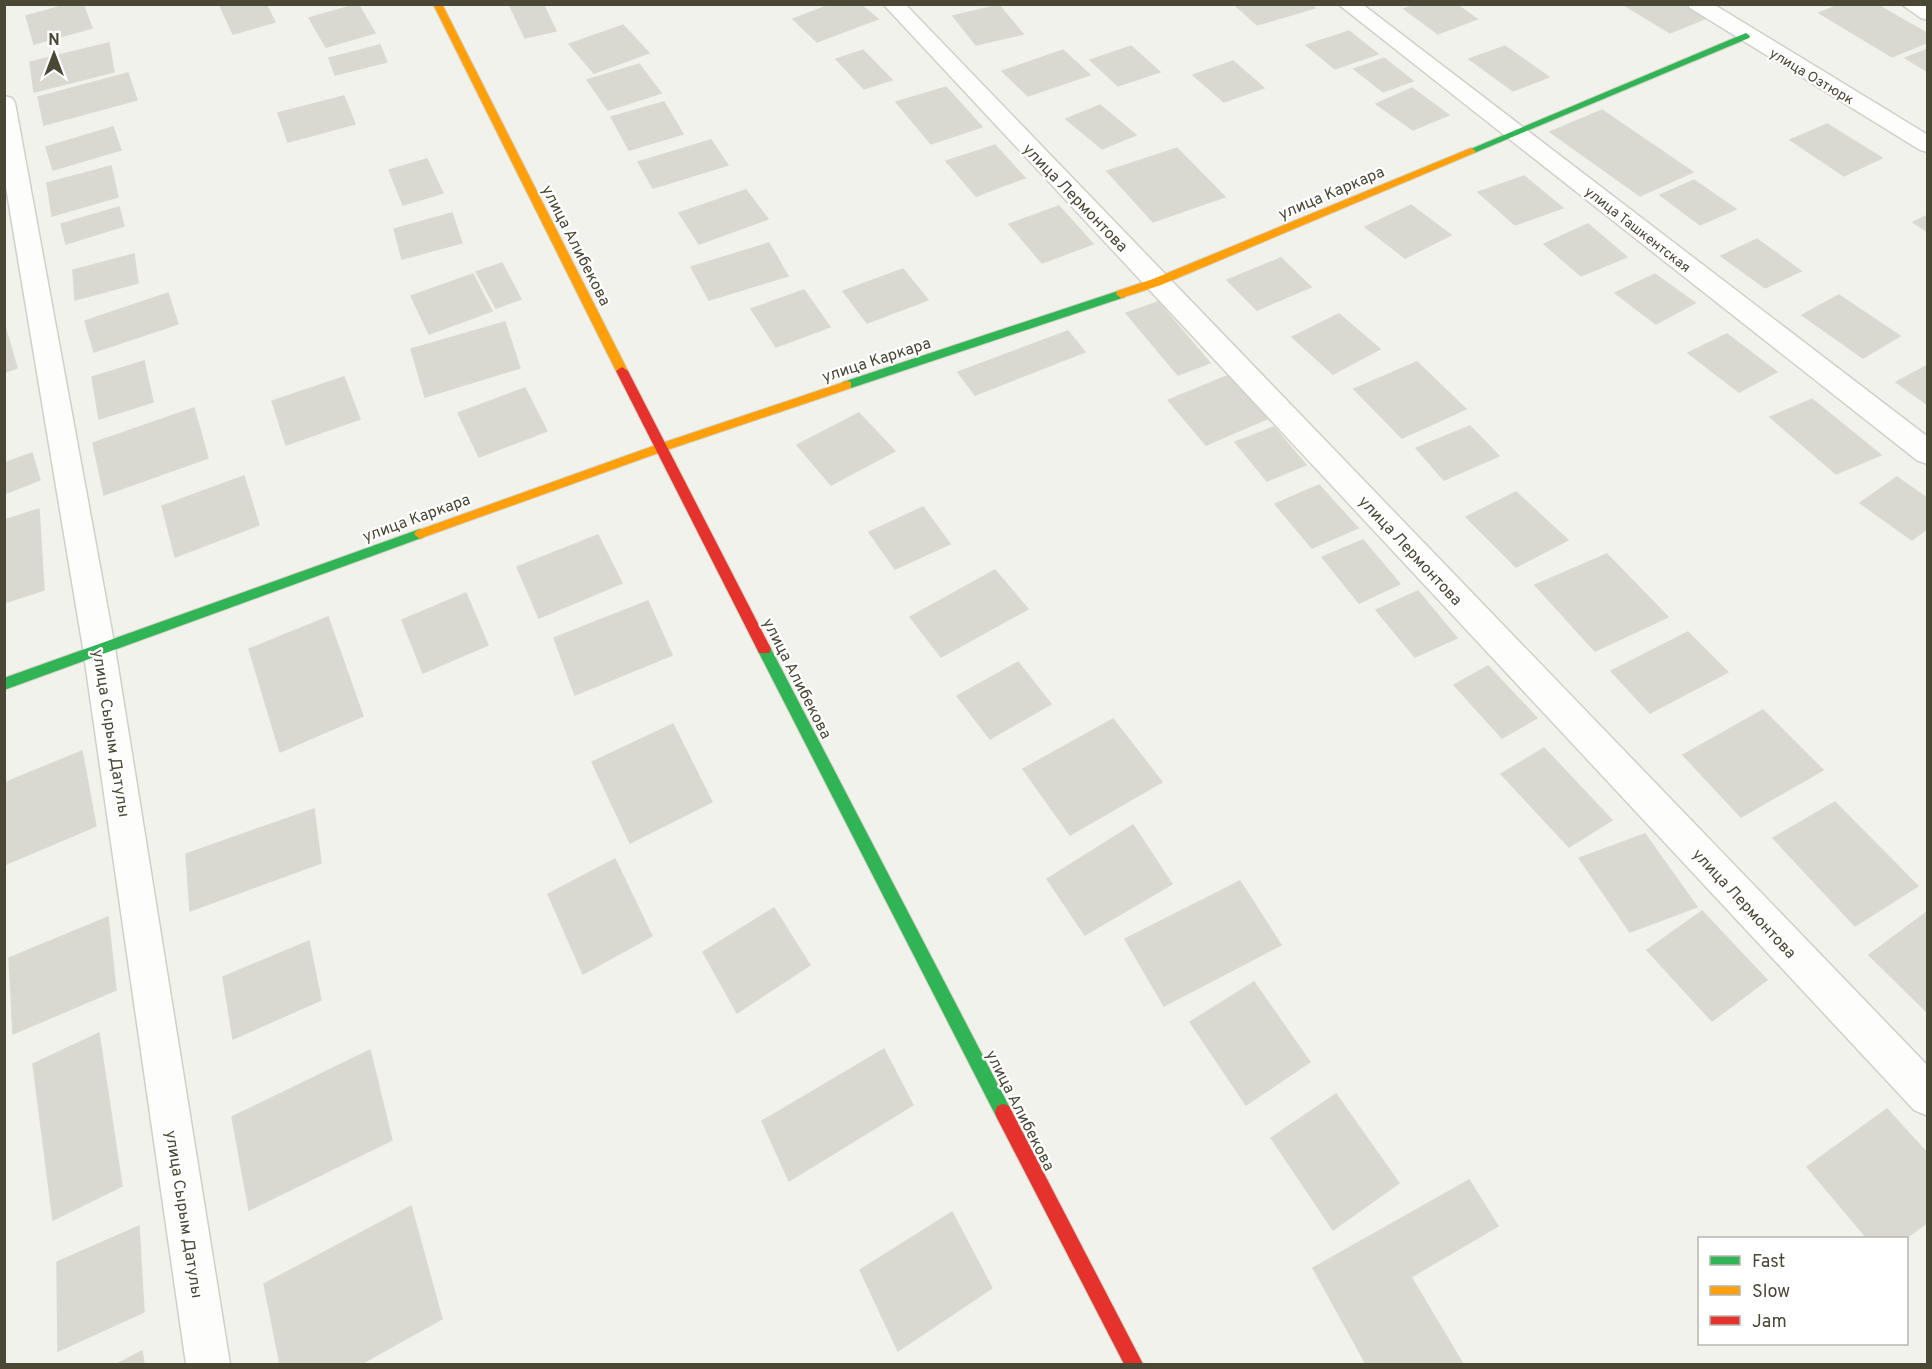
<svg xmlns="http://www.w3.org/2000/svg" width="1932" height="1369" font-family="Overpass,sans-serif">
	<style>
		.building { fill: #d9d9d1; stroke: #dbdad0; stroke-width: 1.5 }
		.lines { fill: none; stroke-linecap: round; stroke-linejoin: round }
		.street-casing { stroke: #d0d0c9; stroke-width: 3 }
		.fast-casing { stroke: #d3d3c4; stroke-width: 2 }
		.slow-casing { stroke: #d3d3c4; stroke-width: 2 }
		.jam-casing { stroke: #d3d3c4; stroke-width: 2 }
		.street { fill: #fdfdfc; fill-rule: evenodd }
		.fast { fill: #30b455; fill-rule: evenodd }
		.slow { fill: #ff9f0a; fill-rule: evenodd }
		.jam { fill: #e5322d; fill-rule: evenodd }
		.labels { text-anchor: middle; stroke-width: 4.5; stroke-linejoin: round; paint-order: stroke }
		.far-street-label { font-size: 14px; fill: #4a4835; stroke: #fff }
		.street-label { font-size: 16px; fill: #4a4835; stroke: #fff }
	</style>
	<rect width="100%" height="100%" fill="#f2f2ec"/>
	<!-- building -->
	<g class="building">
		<path d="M69 4H83L92 28 34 44 26 16Z"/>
		<path d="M225 4H266L275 22 233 34 220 6Z"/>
		<path d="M358 4 375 33 326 47 309 18Z"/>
		<path d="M518 4H543L556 31 525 38 510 6Z"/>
		<path d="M832 4H860L878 19 817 42 793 19Z"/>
		<path d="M1234 4H1310L1315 8 1257 25Z"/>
		<path d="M1417 4H1456L1477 19 1438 34 1404 9Z"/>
		<path d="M1688 4 1709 17 1670 33 1624 5Z"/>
		<path d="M1841 4H1876L1928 34V42L1892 57 1819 13Z"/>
		<path d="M999 5 1023 34 976 45 953 16Z"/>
		<path d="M623 25 649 53 594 73 569 44Z"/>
		<path d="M1349 31 1378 54 1335 69 1306 45Z"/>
		<path d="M109 43 114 72 34 92 30 62Z"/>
		<path d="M380 45 387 62 335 75 329 58Z"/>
		<path d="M1131 46 1160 72 1118 86 1090 60Z"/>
		<path d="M1505 46 1549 77 1513 91 1469 59Z"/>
		<path d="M1928 49V72L1905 58Z"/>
		<path d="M863 50 892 80 864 89 836 59Z"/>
		<path d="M1063 50 1090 75 1028 96 1002 71Z"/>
		<path d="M1384 58 1413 81 1383 92 1354 69Z"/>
		<path d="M1233 61 1264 88 1224 102 1193 75Z"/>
		<path d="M639 64 661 93 608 110 587 80Z"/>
		<path d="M128 73 137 100 44 125 38 97Z"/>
		<path d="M946 87 982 127 931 144 896 102Z"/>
		<path d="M1412 88 1449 115 1413 130 1376 104Z"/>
		<path d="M344 96 355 124 288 142 278 113Z"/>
		<path d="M664 102 683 134 629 150 611 117Z"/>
		<path d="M1100 105 1136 135 1102 149 1066 119Z"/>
		<path d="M1602 110 1693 172 1640 196 1550 132Z"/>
		<path d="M1827 124 1882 158 1844 176 1790 140Z"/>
		<path d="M113 127 121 150 53 170 46 147Z"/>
		<path d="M711 140 728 165 653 188 638 162Z"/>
		<path d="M995 145 1025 178 976 196 946 161Z"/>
		<path d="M1177 148 1225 197 1153 222 1107 171Z"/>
		<path d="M427 159 443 193 403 205 389 170Z"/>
		<path d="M111 166 118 197 52 216 47 183Z"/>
		<path d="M1524 176 1563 208 1515 225 1478 192Z"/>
		<path d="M1694 180 1736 209 1700 225 1660 195Z"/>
		<path d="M746 190 768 219 699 244 679 213Z"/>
		<path d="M1411 205 1451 235 1405 258 1365 227Z"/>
		<path d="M1059 206 1093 244 1042 263 1009 224Z"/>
		<path d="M119 207 124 226 66 244 61 224Z"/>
		<path d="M452 213 462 243 402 259 394 229Z"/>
		<path d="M1928 215V232L1913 222Z"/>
		<path d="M1588 224 1627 257 1581 276 1544 244Z"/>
		<path d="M1757 239 1801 271 1765 288 1721 256Z"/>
		<path d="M769 243 788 276 709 300 691 267Z"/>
		<path d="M134 254 138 283 75 300 73 270Z"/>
		<path d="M1281 258 1311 287 1257 310 1227 280Z"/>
		<path d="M502 263 521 299 496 308 476 272Z"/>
		<path d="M903 269 928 300 867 323 843 291Z"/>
		<path d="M473 274 492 311 429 334 411 296Z"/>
		<path d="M1655 274 1695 303 1656 324 1615 293Z"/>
		<path d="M804 290 830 327 776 347 751 309Z"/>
		<path d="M168 293 178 324 94 352 85 321Z"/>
		<path d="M1839 295 1900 336 1863 358 1802 315Z"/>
		<path d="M1158 302 1210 363 1178 375 1126 313Z"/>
		<path d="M1339 314 1380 349 1333 374 1292 337Z"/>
		<path d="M505 322 520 368 425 397 411 349Z"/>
		<path d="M4 323 17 368 4 373Z"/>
		<path d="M1068 331 1085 352 975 395 958 372Z"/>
		<path d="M1727 334 1777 372 1739 392 1688 353Z"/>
		<path d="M144 361 153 402 99 419 92 377Z"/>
		<path d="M1417 362 1466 409 1402 438 1354 389Z"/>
		<path d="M1928 365V405L1896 382Z"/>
		<path d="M1232 374 1271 417 1206 445 1168 400Z"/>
		<path d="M344 377 360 419 286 445 272 401Z"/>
		<path d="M525 388 547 431 479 457 458 413Z"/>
		<path d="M1812 399 1881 455 1836 474 1770 417Z"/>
		<path d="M194 408 208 458 104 495 93 443Z"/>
		<path d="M859 413 895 451 831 485 797 445Z"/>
		<path d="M1470 426 1499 456 1444 480 1416 448Z"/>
		<path d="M1274 427 1306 465 1267 481 1235 442Z"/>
		<path d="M32 453 40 480 4 494V463Z"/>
		<path d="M244 476 259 525 175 557 162 506Z"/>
		<path d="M1897 477 1928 499V528L1912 540 1860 503Z"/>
		<path d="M1319 485 1358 528 1312 548 1275 504Z"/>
		<path d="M1516 492 1568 540 1516 567 1466 517Z"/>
		<path d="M923 507 950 544 895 569 869 532Z"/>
		<path d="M39 509 44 590 4 603V520Z"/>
		<path d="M598 535 622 583 539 618 517 567Z"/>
		<path d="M1363 540 1400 584 1359 603 1322 557Z"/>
		<path d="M1607 554 1668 617 1595 651 1535 585Z"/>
		<path d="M995 570 1028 609 941 657 910 617Z"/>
		<path d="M1418 591 1457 638 1415 657 1376 610Z"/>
		<path d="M466 593 488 645 423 673 402 620Z"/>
		<path d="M648 601 672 655 575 695 554 638Z"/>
		<path d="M328 617 363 716 280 752 249 649Z"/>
		<path d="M1688 632 1728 672 1650 713 1611 671Z"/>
		<path d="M1018 662 1051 704 990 739 957 696Z"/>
		<path d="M1488 666 1537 718 1502 738 1454 685Z"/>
		<path d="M1763 710 1823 770 1741 817 1683 755Z"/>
		<path d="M1113 719 1162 782 1070 835 1023 769Z"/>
		<path d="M673 724 712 802 630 843 592 762Z"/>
		<path d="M1544 748 1612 820 1569 847 1501 774Z"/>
		<path d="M82 751 96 826 4 865V783Z"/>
		<path d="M1835 802 1918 886 1855 926 1773 838Z"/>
		<path d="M314 809 321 863 190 911 186 854Z"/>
		<path d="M1133 825 1172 884 1085 935 1047 879Z"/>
		<path d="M1645 834 1697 907 1630 932 1579 858Z"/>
		<path d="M615 859 652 936 583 974 548 894Z"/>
		<path d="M1240 881 1281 945 1164 1006 1125 939Z"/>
		<path d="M774 908 810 965 737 1013 703 952Z"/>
		<path d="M1702 911 1767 980 1712 1021 1647 950Z"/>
		<path d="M1928 911V1013L1869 955Z"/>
		<path d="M108 917 116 990 13 1034 9 958Z"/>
		<path d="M309 941 321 1000 233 1039 223 977Z"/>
		<path d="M1254 982 1310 1062 1246 1105 1190 1022Z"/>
		<path d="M99 1033 122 1186 53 1220 33 1064Z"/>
		<path d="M884 1049 913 1105 789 1181 762 1121Z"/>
		<path d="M370 1050 392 1140 249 1210 232 1117Z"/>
		<path d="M1336 1094 1399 1183 1333 1230 1271 1138Z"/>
		<path d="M1887 1109 1928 1154V1222L1906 1238H1867L1807 1167Z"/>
		<path d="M1469 1180 1498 1226 1411 1277 1463 1364H1366L1313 1268Z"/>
		<path d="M411 1206 442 1319 361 1364H280L264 1284Z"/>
		<path d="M952 1212 992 1288 898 1351 860 1270Z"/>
		<path d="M139 1226 144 1312 58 1351 57 1262Z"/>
		<path d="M142 1351 144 1364H117Z"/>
	</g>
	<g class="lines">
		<!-- street casing -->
		<g class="street-casing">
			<g id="street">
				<path d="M883 4H905L1928 1066V1116L1914 1110Z"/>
				<path d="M1338 4H1362L1928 437V464L1918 461Z"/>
				<path d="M1687 4H1713L1928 135V152L1920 150 1690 8Z"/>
				<path d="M1901 4 1928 5V20L1921 18Z"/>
				<path d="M4 96 12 98 15 103 115 648 230 1364H186L83 648 4 175Z"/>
			</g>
		</g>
		<!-- fast casing -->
		<g class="fast-casing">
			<g id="fast">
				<path d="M1746 33 1750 36 1749 38 1474 153H1468L1466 151Z"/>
				<path d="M1121 290 1125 291V297L851 388H843L841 385 843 382Z"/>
				<path d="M420 529 426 534 424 537 4 690V678Z"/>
				<path d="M764 643 769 645 1009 1106 1011 1112 1009 1118 1003 1120 997 1118 759 653 757 649 759 645Z"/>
			</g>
		</g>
		<!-- slow casing -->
		<g class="slow-casing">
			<g id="slow">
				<path d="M433 4H442L628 371 626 374 622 375 616 371Z"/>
				<path d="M1471 148 1476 151 1474 153 1161 285 1121 298 1116 294 1117 291 1153 279Z"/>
				<path d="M847 381 851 382V388L664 451 424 537 420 539 414 534 416 531 656 445Z"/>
			</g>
		</g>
		<!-- jam casing -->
		<g class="jam-casing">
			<g id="jam">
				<path d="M622 367 628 371 769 645 771 649 769 653H759L616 371Z"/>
				<path d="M1003 1104 1009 1106 1143 1364H1124L997 1118 995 1112 997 1106Z"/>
			</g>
		</g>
		<!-- street -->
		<use href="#street" class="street"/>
		<!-- fast -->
		<use href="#fast" class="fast"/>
		<!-- slow -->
		<use href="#slow" class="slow"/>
		<!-- jam -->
		<use href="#jam" class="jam"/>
	</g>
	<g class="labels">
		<!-- far-street labels -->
		<g class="far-street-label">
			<text transform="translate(1812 76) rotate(31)" y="5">улица Озтюрк</text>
			<text transform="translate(1638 229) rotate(38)" y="5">улица Ташкентская</text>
		</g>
		<!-- street labels -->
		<g class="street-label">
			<text transform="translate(1331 192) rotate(-23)" y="6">улица Каркара</text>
			<text transform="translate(1076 197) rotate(46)" y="6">улица Лермонтова</text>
			<text transform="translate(577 245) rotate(63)" y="6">улица Алибекова</text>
			<text transform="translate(876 359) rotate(-18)" y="6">улица Каркара</text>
			<text transform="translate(416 517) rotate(-20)" y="6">улица Каркара</text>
			<text transform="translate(1411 550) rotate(47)" y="6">улица Лермонтова</text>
			<text transform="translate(798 678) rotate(63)" y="6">улица Алибекова</text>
			<text transform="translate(112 733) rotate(81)" y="6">улица Сырым Датулы</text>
			<text transform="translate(1745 903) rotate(47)" y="6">улица Лермонтова</text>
			<text transform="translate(1021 1110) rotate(63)" y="6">улица Алибекова</text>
			<text transform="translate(185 1214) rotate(81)" y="6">улица Сырым Датулы</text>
		</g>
	</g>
	<!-- border -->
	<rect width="1932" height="1369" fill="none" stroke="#4a4835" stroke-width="12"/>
	<!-- legend -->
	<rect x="1698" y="1237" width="210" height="108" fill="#ffffff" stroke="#b7b6ae" stroke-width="1.5"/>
	<rect x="1710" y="1256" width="30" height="9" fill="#30b455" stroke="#b7b6ae" stroke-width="1.5"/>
	<text x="1752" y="1267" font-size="18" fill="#4a4835">Fast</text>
	<rect x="1710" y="1286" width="30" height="9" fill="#ff9f0a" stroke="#b7b6ae" stroke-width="1.5"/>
	<text x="1752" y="1297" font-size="18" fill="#4a4835">Slow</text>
	<rect x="1710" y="1316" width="30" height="9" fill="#e5322d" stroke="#b7b6ae" stroke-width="1.5"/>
	<text x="1752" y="1327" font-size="18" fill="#4a4835">Jam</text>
	<!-- north arrow -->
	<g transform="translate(54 54)" stroke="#ffffff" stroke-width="4.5" paint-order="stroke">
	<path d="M0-4.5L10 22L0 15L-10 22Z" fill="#4a4835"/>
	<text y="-9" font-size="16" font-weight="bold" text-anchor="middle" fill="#4a4835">N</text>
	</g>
</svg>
